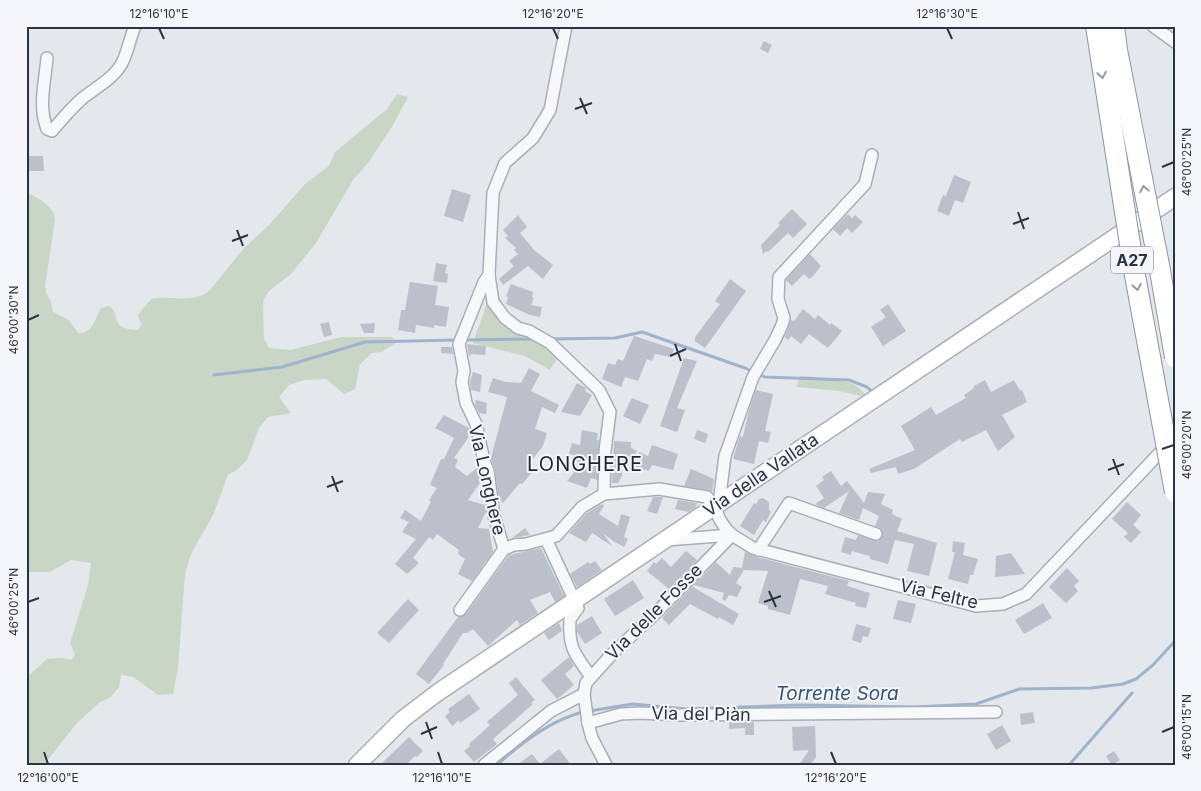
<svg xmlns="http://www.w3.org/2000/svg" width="1201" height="791" font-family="Inter,sans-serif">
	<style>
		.green { fill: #c9d6c5 }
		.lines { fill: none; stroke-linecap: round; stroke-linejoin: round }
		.stream { stroke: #9fb4cc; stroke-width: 3 }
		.building { fill: #bbc0ca }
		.street-casing { stroke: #a9aeb7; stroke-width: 14 }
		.secondary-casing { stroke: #a9aeb7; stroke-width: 19 }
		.street { stroke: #f7f8fa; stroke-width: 11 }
		.secondary { stroke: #fff; stroke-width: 16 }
		.highway-bridge-casing { stroke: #8b94a3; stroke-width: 22; stroke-linecap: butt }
		.highway-bridge { stroke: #fff; stroke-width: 20 }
		.oneway { stroke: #959aa2 }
		.ticks { fill: none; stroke: #2b3445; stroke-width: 2 }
		.labels { text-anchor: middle; stroke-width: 4; stroke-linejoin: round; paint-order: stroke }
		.shield { fill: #f4f6f9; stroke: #676e7b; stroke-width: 1 }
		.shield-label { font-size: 16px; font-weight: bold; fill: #2b3445 }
		.street-label { font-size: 18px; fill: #2b3445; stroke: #f4f6f9 }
		.water-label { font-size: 19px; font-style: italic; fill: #34527a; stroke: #f4f6f9 }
		.quarter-label { font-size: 20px; letter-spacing: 1px; fill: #1d2536; stroke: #f4f6f9 }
		.neatline { fill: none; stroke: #2b3445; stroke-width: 2 }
		.ticks-label { font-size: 12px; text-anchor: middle; fill: #2b3445 }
	</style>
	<rect width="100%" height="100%" fill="#e4e7ec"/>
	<!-- green -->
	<g class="green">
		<path d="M397 94 408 97 393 125 368 163 353 180 316 243 291 274 269 291 263 301 264 339 269 348 291 350 341 337H392L396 343 381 352 372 353 360 364 355 389 344 394 326 379 304 380 289 385 279 397 291 413 268 417 259 428 247 460 238 469 228 475 213 515 191 554 185 574 178 668 173 694 158 695 133 677 121 675 119 687 111 697 100 702 76 724 44 765H26V678L47 659 61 658 72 660 75 654 70 643 88 585 91 563 71 560 50 572H28L26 583V193C34 195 49 204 53 212 54 214 54 217 55 220L45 287 46 293 51 301 53 312 69 320 78 333C94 333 94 319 101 308L109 306C122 315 108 329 138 330L142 324 139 320 138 315 151 299C170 295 193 304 209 291L244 248 269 225 305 184 329 166 335 152 387 109Z"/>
		<path d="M487 303 515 332 531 341H541L559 356 550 370 525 356 473 343Z"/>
		<path d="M800 376C820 378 852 376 865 394L861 396 839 391 797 387Z"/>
	</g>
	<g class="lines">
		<!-- stream -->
		<g class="stream">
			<path d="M550 339 615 338 642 332 745 368 765 377 849 380 867 387 873 393"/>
			<path d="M463 340 534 339"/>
			<path d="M214 375 282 367 365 342 457 340"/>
			<path d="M589 711 633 704 686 709 800 705 914 707 976 704 1019 689 1091 688 1123 684 1136 679 1153 665 1175 641"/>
			<path d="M497 765C521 743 551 720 583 712"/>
			<path d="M1069 765 1132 693"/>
		</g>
	</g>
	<!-- building -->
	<g class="building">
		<path d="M764 41 772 45 768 53 760 49Z"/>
		<path d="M28 156H43L44 171H26Z"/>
		<path d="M954 175 971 182 963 203 955 200 949 216 937 211 943 195 946 196Z"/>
		<path d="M452 189 471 195 463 222 444 216Z"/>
		<path d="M792 209 807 224 793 238 788 233 768 252 766 251 763 254 761 245 780 225 778 223Z"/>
		<path d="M848 214 852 218 855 215 863 222 852 233 847 228 840 236 833 229Z"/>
		<path d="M518 215 527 227 520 233 534 250 553 265 543 279 528 266 503 285 499 279 514 266 509 261 518 254 514 250 516 248 505 238 508 236 503 230Z"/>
		<path d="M810 254 821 266 812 277 809 279 804 274 792 286 786 280Z"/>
		<path d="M436 263 447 265 445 273 448 274 447 283 433 281Z"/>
		<path d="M730 279 746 291 705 348 695 341V337L720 304 715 301Z"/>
		<path d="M410 282 438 286 435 305 449 307 446 327 434 325V328L416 325 415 333 398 330 401 310H405Z"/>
		<path d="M511 284 533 292 532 297 534 298 531 305 542 307 540 317 530 315 506 304 508 297 506 296Z"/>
		<path d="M888 304 906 331 883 346 871 327 886 317 880 310Z"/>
		<path d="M803 309 815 319 818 315 830 325 831 323 842 331 828 348 809 334 801 344 791 336 788 340 785 337 791 320 794 321Z"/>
		<path d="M329 322 332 335 324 337 320 324Z"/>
		<path d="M375 323 374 333H364L360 324Z"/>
		<path d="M634 336 674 349 671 357 655 354 652 361 647 359 638 381 625 377 621 387 602 379 608 363 615 365 618 359 623 361Z"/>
		<path d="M467 344 486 346 485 355 471 354V356L469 355Z"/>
		<path d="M441 347H452L453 354 441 353Z"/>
		<path d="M684 358 697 361 677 408 685 410 677 432 660 426Z"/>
		<path d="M529 368 540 374 531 391 559 405 555 413 542 407 535 429 547 433 543 446 528 465 534 470 522 484 520 483 503 503 499 499 495 470 491 458 507 397 488 392 493 378 506 382 521 383Z"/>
		<path d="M473 372 482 375 480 392 471 390 470 382Z"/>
		<path d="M985 380 991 392 1014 380 1020 391 1022 390 1027 402 1002 415 1015 437 998 451 986 430 962 442 960 439 914 469 898 474 896 467 871 473 869 469 915 450 901 426 931 407 936 415 966 398 964 395 973 389 974 386Z"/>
		<path d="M577 383 586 388 585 391 592 395 580 416 561 412Z"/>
		<path d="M756 390 773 394 765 431 771 432 768 443 759 441 754 464 733 459 740 436 743 437 749 410Z"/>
		<path d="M632 398 649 405 640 424 623 416Z"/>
		<path d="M476 400 487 403 486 414 479 413 475 405Z"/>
		<path d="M444 415 469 428 468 438 454 458 458 460 455 467 467 476 478 467 481 473 482 480 468 500 485 505 486 512 478 528 489 529 493 552 472 581 458 574 465 559 458 554 459 550 437 534 433 540 429 537 413 558 419 563 407 574 395 564 416 539 402 532 409 522 400 518 405 510 421 521 431 502 429 500 437 488 430 485 441 459H444L454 438 435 428Z"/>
		<path d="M582 430 598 433 597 440H599L597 480 591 478 587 488 567 481 575 471 579 456 569 454 572 443 580 445Z"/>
		<path d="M697 430 708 434 705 443 694 439Z"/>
		<path d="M614 441 631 442V448L637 451 628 466H622V476L618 483H612Z"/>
		<path d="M652 445 678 454 673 470 652 465 649 471 635 467 639 452 648 456Z"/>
		<path d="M691 469 714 479 712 492 708 490 684 486Z"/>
		<path d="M831 471 841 486 847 481 864 503 868 492 885 494 881 504 893 510 892 514 902 519 897 531 937 543 929 576 907 571 914 544 895 540 888 564 870 559V556L852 551 851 555 841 552 845 537 856 540 858 535 877 541 881 539 883 533 881 529 875 526 879 516 863 508 859 520 839 513 849 491 824 508 815 504 824 498 816 486 824 480 822 477Z"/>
		<path d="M653 497H663L657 514 647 511Z"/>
		<path d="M763 498 769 502V510L771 512 766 522 763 520 754 535 740 526 754 503 756 504 759 499Z"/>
		<path d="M678 500 697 503 696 507 689 512 675 509Z"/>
		<path d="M1127 502 1141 515 1133 525 1141 532 1131 543 1124 537 1128 533 1112 519Z"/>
		<path d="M602 504 604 506 599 514 618 526 621 514 630 517 624 537 628 539 624 547 613 541 603 533 612 546 592 533 586 542 569 533 587 513Z"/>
		<path d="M525 528 530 535 512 538Z"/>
		<path d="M953 541 965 543 963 555 978 559 973 575H970L968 584 948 579 955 552H952Z"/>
		<path d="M541 548 564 596 555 602 550 592 530 600 538 613 520 625 517 620 488 646 473 629 467 633H463L443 664 444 665 429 684 416 674 458 617 466 614 509 555Z"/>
		<path d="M686 551 697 560 669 589 647 571 654 562 656 564 662 558 671 567Z"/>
		<path d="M745 552 757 557 849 581 847 586 870 593 866 608 855 606 856 603 825 594 828 586 800 579 790 615 768 609V606L758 603 768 571 744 570 736 583 742 587 737 597 729 595 725 601 722 599 724 593 694 585 693 587 739 614 733 625 719 617 718 619 690 604 669 625 662 618 716 562 730 575 733 567 742 568Z"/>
		<path d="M1011 553 1025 574 995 577 996 556Z"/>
		<path d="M595 561 602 570 577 587 570 574 588 562 590 564Z"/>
		<path d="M1067 568 1079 581 1074 586 1078 591 1066 603 1049 587Z"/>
		<path d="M633 580 644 598 615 616 604 599Z"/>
		<path d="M408 599 419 610 389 643 377 633Z"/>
		<path d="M898 600 916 604 911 623 893 619Z"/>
		<path d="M1043 603 1052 618 1024 634 1015 620Z"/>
		<path d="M592 616 602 633 585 644 577 632V625Z"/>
		<path d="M559 623 562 631 549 640 544 633Z"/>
		<path d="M856 624 871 628 868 637 863 636 861 643 852 640Z"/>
		<path d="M569 657 574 666 565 674 574 685 557 699 541 680Z"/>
		<path d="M516 677 535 700 531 703 533 704 493 739 497 744 474 762 464 751 470 746 469 744 490 725 487 722 518 695 509 683Z"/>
		<path d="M469 694 480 709 460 723 459 720 452 726 445 716 450 712 448 709Z"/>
		<path d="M1033 712 1035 723 1021 725 1020 714Z"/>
		<path d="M729 722H754V735H745V728L729 729Z"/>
		<path d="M1002 725 1011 741 996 750 987 734Z"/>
		<path d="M815 726 816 757 810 765H799L809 750 793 751 792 727Z"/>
		<path d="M409 737 423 751 417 757 415 756 406 765H380Z"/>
		<path d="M559 749 571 765H517L532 754 540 764Z"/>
		<path d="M1114 751 1120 760 1112 765 1106 756Z"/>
	</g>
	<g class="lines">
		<!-- street casing -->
		<g class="street-casing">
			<g id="street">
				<path d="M566 26 550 110 533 138 505 163 493 193 489 275 493 302 505 318 518 328 529 331 550 343 599 390 610 412 605 451 604 494"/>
				<path d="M1153 26 1175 42"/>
				<path d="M47 58C45 82 38 106 47 129L52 131C62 119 72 107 84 97 97 87 114 78 122 63 127 54 130 38 135 26"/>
				<path d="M489 275 484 282 459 344 464 371 462 382 466 403 476 424 484 461 488 471 494 516 504 549 514 545 526 544 556 536 582 507 604 494 659 489 707 497 714 506 720 520 726 529 732 535 753 548 976 606 1003 604 1026 594 1168 444"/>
				<path d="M724 500 720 495 725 456 753 377 775 340 782 325 784 318 778 299 779 277 865 184 872 155"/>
				<path d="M546 539 578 608 570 619C568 648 575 654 591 677"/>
				<path d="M666 540 732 535"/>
				<path d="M758 550 789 503 876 534"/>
				<path d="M460 610 504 549"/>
				<path d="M588 723 621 714 640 713 679 715 996 712"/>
				<path d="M484 765 551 711 584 694"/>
				<path d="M606 765 592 738 588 723 584 694 586 683 612 654 658 611 732 535"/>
			</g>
		</g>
		<!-- secondary casing -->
		<g class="secondary-casing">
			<path id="secondary" d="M357 765 403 719 437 693 1175 197"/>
		</g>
		<!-- street -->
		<use href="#street" class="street"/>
		<!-- secondary -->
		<use href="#secondary" class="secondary"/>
		<!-- highway-bridge casing -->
		<g class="highway-bridge-casing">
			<g id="highway-bridge">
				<path d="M1096 26 1134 270 1175 492"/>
				<path d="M1114 26 1117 50 1159 265 1175 357"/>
			</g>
		</g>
		<!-- highway-bridge -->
		<use href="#highway-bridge" class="highway-bridge"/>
	</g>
	<!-- one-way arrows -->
	<defs><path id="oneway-chevron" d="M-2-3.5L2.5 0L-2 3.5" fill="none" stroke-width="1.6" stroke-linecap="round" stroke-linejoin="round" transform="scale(1.25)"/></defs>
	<g class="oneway">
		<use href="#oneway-chevron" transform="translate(1102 75) rotate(81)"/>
		<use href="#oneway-chevron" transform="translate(1144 189) rotate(-101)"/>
		<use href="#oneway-chevron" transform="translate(1137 287) rotate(80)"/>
	</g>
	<!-- ticks -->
	<path class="ticks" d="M159 28 164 39M553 28 558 39M947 28 952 39M580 98 587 114M575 109 592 103M1162 167 1174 162M1018 212 1024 229M1013 224 1029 218M237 230 243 246M232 241 248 235M28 320 39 315M675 344 681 361M670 356 686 349M1162 449 1174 445M1113 459 1119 475M1108 470 1124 464M332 476 338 492M327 487 343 481M769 591 776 607M28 602 39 598M764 602 781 596M426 722 432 739M1162 732 1174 727M421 734 437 727M44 752 48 764M438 752 442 764M831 752 836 764"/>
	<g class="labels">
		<!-- shield labels -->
		<rect class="shield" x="1111" y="246.5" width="42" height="27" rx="4"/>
		<g class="shield-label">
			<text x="1132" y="266">A27</text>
		</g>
		<!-- street labels -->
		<g class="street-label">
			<text transform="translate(761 475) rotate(-34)" y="6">Via della Vallata</text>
			<text transform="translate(487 480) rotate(77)" y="6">Via Longhere</text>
			<text transform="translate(939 594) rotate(13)" y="6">Via Feltre</text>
			<text transform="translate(654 612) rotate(-45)" y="6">Via delle Fosse</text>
			<text transform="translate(701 714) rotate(1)" y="6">Via del Piàn</text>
		</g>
		<!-- water labels -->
		<g class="water-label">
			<text x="837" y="700">Torrente Sora</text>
		</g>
		<!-- quarter labels -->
		<g class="quarter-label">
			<text x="585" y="471">LONGHERE</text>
		</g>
	</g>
	<!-- border -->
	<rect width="1201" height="791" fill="none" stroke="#f4f6f9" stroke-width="55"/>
	<rect x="28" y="28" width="1146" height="736" class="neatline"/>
	<g class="ticks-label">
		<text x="159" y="18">12°16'10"E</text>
		<text x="553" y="18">12°16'20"E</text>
		<text x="947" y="18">12°16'30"E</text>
		<text transform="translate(1187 162) rotate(-90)" y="4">46°00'25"N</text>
		<text transform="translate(14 320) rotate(-90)" y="4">46°00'30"N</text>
		<text transform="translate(1187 445) rotate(-90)" y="4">46°00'20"N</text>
		<text transform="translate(14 602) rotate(-90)" y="4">46°00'25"N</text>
		<text transform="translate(1187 727) rotate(-90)" y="4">46°00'15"N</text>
		<text x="48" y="782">12°16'00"E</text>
		<text x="442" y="782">12°16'10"E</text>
		<text x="836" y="782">12°16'20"E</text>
	</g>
</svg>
